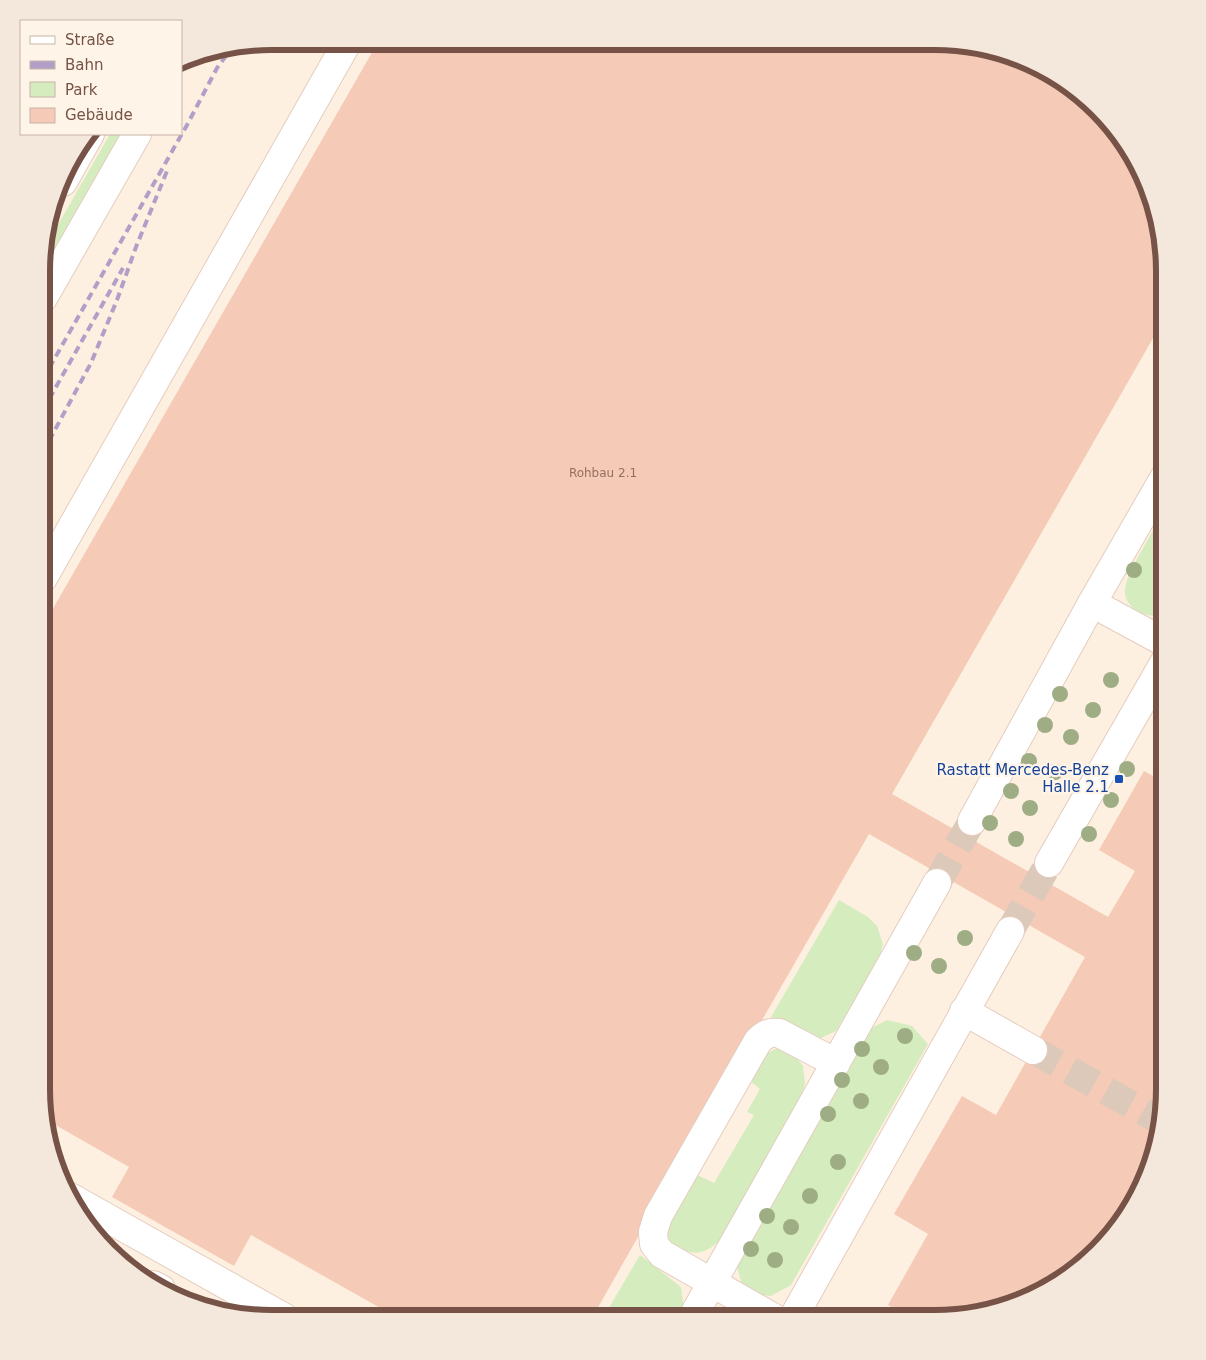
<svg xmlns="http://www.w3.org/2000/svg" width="1206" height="1360" font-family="'DejaVu Sans',sans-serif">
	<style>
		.green { fill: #d4ecbe }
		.building { fill: #f5cab6 }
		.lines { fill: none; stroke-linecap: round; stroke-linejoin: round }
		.minor-tunnel { stroke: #dcc9ba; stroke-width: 28; stroke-dasharray: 28 14; stroke-linecap: butt }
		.minor-casing { stroke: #e4cdbf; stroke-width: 30 }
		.minor { stroke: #fff; stroke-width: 28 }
		.rail { stroke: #b19fc7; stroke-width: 4; stroke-dasharray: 8 5; stroke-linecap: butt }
		.tree { fill: #9fad85 }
		.transit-dot { fill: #1a4fb4; stroke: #fff4e8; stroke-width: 2 }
		.labels { text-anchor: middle; stroke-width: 4.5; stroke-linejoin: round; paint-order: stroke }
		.number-label { font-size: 12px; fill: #967162 }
		.transit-label { font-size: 15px; fill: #164399; stroke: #fff4e8; text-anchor: end }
		.rim { fill: none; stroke: #765346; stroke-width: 6 }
	</style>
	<rect width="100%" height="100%" fill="#fef0e0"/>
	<!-- green -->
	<g class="green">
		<path d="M110 134H125L43 276V251Z"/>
		<path d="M1164 511V614C1150 620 1127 610 1125 594 1124 587 1128 579 1129 573Z"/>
		<path d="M839 900 868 917 877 926 883 944 879 959 836 1031 821 1038 802 1036 771 1017Z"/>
		<path d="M887 1020 912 1026 928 1044 791 1285 771 1296 756 1294 742 1284 736 1264 868 1030Z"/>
		<path d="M779 1047 793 1054 803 1066 805 1084 798 1104 721 1240C700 1257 695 1255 671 1245L666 1231 697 1175 714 1183 754 1115 747 1112 760 1089 750 1081 766 1054Z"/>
		<path d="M640 1255 681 1287 684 1309 679 1318H603Z"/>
	</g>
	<!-- building -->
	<path class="building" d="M378 42 965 43 1050 72 1126 144 1153 198 1164 256V319L892 794 1108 917 1135 871 1099 850 1144 771 1164 782V1104L1134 1204 1062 1280 1008 1307 950 1318H911L888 1305 928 1234 894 1214 962 1096 996 1115 1085 957 869 834 681 1161 592 1318H398L251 1235 234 1266 112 1197 129 1167 45 1119 42 1104 43 626Z"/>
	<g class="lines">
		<!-- minor-tunnel -->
		<g class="minor-tunnel">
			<path d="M937 883 972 821"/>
			<path d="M1010 931 1049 863"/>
			<path d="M1033 1050 1159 1120"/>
		</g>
		<!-- minor casing -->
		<g class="minor-casing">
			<g id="minor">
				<path d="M63 182 90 134"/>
				<path d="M43 298 137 134"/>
				<path d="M43 578 348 41"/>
				<path d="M1092 603 1164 642"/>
				<path d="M972 821 1092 603 1164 478"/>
				<path d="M1049 863 1164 663"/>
				<path d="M964 1011 1033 1050"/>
				<path d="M70 1197 285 1318"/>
				<path d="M153 1285 161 1289"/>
				<path d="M692 1318 937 883"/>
				<path d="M774 1318 662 1254 654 1244 653 1232 658 1216 758 1041C765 1034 769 1032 779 1033L836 1063"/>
				<path d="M793 1318 1010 931"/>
			</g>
		</g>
		<!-- minor -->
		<use href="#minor" class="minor"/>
		<!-- rail -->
		<g class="rail">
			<path d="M43 379 187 125 217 68 232 48"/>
			<path d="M43 410 123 268"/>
			<path d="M43 452 91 363 117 300 136 247 167 171"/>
		</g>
	</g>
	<!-- trees -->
	<g class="tree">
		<circle cx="1134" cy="570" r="8"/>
		<circle cx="1111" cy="680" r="8"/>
		<circle cx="1060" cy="694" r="8"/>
		<circle cx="1093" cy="710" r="8"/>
		<circle cx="1045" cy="725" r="8"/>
		<circle cx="1071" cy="737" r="8"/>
		<circle cx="1029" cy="761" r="8"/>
		<circle cx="1127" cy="769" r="8"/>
		<circle cx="1055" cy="772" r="8"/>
		<circle cx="1011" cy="791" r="8"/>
		<circle cx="1111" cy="800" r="8"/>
		<circle cx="1030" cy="808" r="8"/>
		<circle cx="990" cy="823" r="8"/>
		<circle cx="1089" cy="834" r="8"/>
		<circle cx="1016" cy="839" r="8"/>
		<circle cx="965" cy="938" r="8"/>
		<circle cx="914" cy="953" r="8"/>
		<circle cx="939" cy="966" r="8"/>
		<circle cx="905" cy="1036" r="8"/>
		<circle cx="862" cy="1049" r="8"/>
		<circle cx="881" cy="1067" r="8"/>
		<circle cx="842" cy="1080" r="8"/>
		<circle cx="861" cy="1101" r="8"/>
		<circle cx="828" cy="1114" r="8"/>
		<circle cx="838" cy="1162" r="8"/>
		<circle cx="810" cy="1196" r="8"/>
		<circle cx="767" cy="1216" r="8"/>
		<circle cx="791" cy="1227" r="8"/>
		<circle cx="751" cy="1249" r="8"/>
		<circle cx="775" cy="1260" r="8"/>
	</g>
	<!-- markers -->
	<rect class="transit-dot" x="1114" y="774" width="10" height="10" rx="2.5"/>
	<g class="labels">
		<!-- number labels -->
		<g class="number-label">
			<text x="603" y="477">Rohbau 2.1</text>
		</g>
		<!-- transit labels -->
		<g class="transit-label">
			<text x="1109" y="775">Rastatt Mercedes-Benz<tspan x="1109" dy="17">Halle 2.1</tspan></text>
		</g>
	</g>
	<!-- crop -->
	<path d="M0 0H1206V1360H0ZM271 50H935A221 221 0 0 1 1156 271V1089A221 221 0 0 1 935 1310H271A221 221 0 0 1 50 1089V271A221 221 0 0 1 271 50Z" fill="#f4e7db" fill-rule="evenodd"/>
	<path class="rim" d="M271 50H935A221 221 0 0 1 1156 271V1089A221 221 0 0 1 935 1310H271A221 221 0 0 1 50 1089V271A221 221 0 0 1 271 50Z"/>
	<!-- legend -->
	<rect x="20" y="20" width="162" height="115" fill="#fff4e8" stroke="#c8b4a7"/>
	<rect x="30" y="36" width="25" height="8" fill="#ffffff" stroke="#c8b4a7"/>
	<text x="65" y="45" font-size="15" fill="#765346">Straße</text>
	<rect x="30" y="61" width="25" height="8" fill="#b19fc7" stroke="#c8b4a7"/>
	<text x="65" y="70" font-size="15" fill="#765346">Bahn</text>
	<rect x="30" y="82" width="25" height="15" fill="#d4ecbe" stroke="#c8b4a7"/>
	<text x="65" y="95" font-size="15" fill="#765346">Park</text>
	<rect x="30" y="108" width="25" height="15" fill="#f5cab6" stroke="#c8b4a7"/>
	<text x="65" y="120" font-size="15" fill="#765346">Gebäude</text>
</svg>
